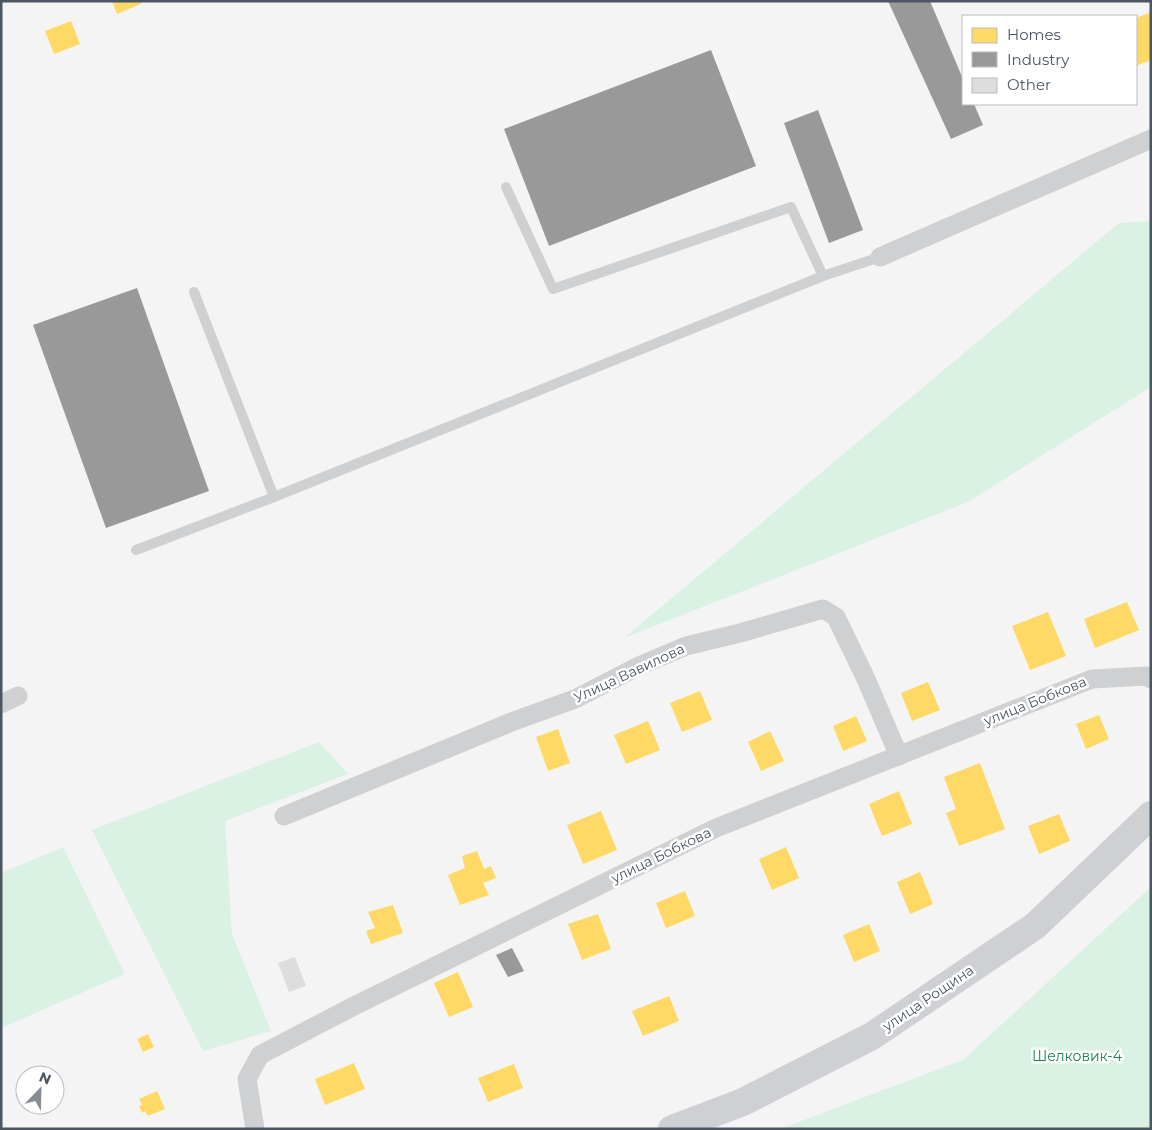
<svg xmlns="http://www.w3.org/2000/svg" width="1152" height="1130" font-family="Montserrat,sans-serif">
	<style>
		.green { fill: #d9f2e3 }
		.homes { fill: #ffd966 }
		.industry { fill: #999 }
		.building { fill: #ddddde }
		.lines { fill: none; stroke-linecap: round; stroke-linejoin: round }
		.lane { stroke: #ced0d2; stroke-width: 10 }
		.street { stroke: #ced0d2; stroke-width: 19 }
		.secondary { stroke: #ced0d4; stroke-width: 28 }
		.labels { text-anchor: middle; stroke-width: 5; stroke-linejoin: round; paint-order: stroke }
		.street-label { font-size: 14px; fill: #4a5661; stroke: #fff }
		.park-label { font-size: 14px; fill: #17864f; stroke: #fff }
	</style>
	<rect width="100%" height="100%" fill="#f4f4f4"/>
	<!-- green -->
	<g class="green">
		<path d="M1151 221V387L968 502 624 638 1119 223Z"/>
		<path d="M319 742 348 774 225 821 232 934 271 1031 203 1051 92 830Z"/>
		<path d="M63 847 125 974 1 1028V873Z"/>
		<path d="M1151 887V1129H780L963 1060Z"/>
	</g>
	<!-- homes -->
	<g class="homes">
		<path d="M112 1H140L141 4 117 14Z"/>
		<path d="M1151 12V60L1136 66V18Z"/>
		<path d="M71 21 80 44 54 54 45 31Z"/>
		<path d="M1127 602 1139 630 1095 648 1084 619Z"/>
		<path d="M1048 612 1066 656 1030 670 1012 626Z"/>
		<path d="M928 682 940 710 912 721 901 693Z"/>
		<path d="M700 691 712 720 682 732 670 703Z"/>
		<path d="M1099 715 1109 739 1086 749 1076 724Z"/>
		<path d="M856 716 867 741 843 751 833 726Z"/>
		<path d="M648 721 660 750 626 764 614 735Z"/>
		<path d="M558 729 570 763 548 771 536 737Z"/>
		<path d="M770 731 784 761 761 771 748 742Z"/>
		<path d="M980 763 1005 829 959 846 946 813 956 809 944 777Z"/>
		<path d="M899 791 912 824 882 836 869 804Z"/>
		<path d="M601 811 617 850 583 864 567 825Z"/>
		<path d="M1059 814 1070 841 1039 854 1028 826Z"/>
		<path d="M786 847 799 878 772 890 759 859Z"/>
		<path d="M477 851 484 869 491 866 496 878 483 883 489 895 460 905 448 875 465 868 462 856Z"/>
		<path d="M920 872 933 904 910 914 897 882Z"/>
		<path d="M685 891 695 916 666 928 656 903Z"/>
		<path d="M393 905 403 933 371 944 366 931 375 928 368 912Z"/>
		<path d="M598 914 611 949 582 960 568 924Z"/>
		<path d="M869 924 880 951 854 962 843 935Z"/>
		<path d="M458 972 473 1007 449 1017 434 983Z"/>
		<path d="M669 996 679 1021 643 1036 632 1011Z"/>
		<path d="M148 1034 154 1047 143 1052 137 1039Z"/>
		<path d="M354 1063 365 1089 325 1105 315 1079Z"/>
		<path d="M514 1064 523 1088 488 1102 478 1078Z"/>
		<path d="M157 1091 165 1109 148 1116 145 1111 142 1113 139 1106 142 1105 139 1099Z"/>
	</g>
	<!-- industry -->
	<g class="industry">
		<path d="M888 1H930L963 79V104H974L983 125 951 139Z"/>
		<path d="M711 50 756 166 549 246 504 129Z"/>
		<path d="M818 110 863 230 829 243 784 123Z"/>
		<path d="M137 288 209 491 106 528 33 325Z"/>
		<path d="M512 948 524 971 508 977 496 955Z"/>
	</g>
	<!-- building -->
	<path class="building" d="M295 957 306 986 289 992 278 963Z"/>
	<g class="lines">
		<!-- lane -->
		<g class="lane">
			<path d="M506 187 553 289 791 207 823 276"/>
			<path d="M194 292 274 497"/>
			<path d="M136 550 274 497 823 276 880 257"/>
		</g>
		<!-- street -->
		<g class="street">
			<path d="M880 257 1151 139"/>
			<path d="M1 704 18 696"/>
			<path d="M284 816 514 721 575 699 639 666 686 646 740 633 823 609 836 617 866 679 899 756"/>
			<path d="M255 1129 247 1079 260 1055 354 1006 716 828 1092 679 1146 676 1151 679"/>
		</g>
		<!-- secondary -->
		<path class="secondary" d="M672 1129 743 1102 872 1036 1035 926 1151 815"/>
	</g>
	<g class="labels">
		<!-- street labels -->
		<g class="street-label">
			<text transform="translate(629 673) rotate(-25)" y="5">Улица Вавилова</text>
			<text transform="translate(1035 701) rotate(-22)" y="5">улица Бобкова</text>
			<text transform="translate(661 855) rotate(-26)" y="5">улица Бобкова</text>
			<text transform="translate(928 998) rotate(-34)" y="5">улица Рощина</text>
		</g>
		<!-- park labels -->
		<g class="park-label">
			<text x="1077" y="1061">Шелковик-4</text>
		</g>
	</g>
	<!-- border -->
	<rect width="1152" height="1130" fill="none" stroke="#4a5661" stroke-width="5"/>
	<!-- legend -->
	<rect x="962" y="15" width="175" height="90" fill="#ffffff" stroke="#b7bbc0"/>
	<rect x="972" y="28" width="25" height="15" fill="#ffd966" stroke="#b7bbc0"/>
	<text x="1007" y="40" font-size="15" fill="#4a5661">Homes</text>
	<rect x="972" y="52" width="25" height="15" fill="#999999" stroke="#b7bbc0"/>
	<text x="1007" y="65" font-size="15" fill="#4a5661">Industry</text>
	<rect x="972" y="78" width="25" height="15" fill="#ddddde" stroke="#b7bbc0"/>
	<text x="1007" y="90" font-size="15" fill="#4a5661">Other</text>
	<!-- north arrow -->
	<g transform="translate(40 1090) rotate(23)"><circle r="24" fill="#ffffff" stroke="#b7bbc0"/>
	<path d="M0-4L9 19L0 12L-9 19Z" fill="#868d94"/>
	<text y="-8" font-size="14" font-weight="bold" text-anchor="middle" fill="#4a5661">N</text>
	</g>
</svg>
